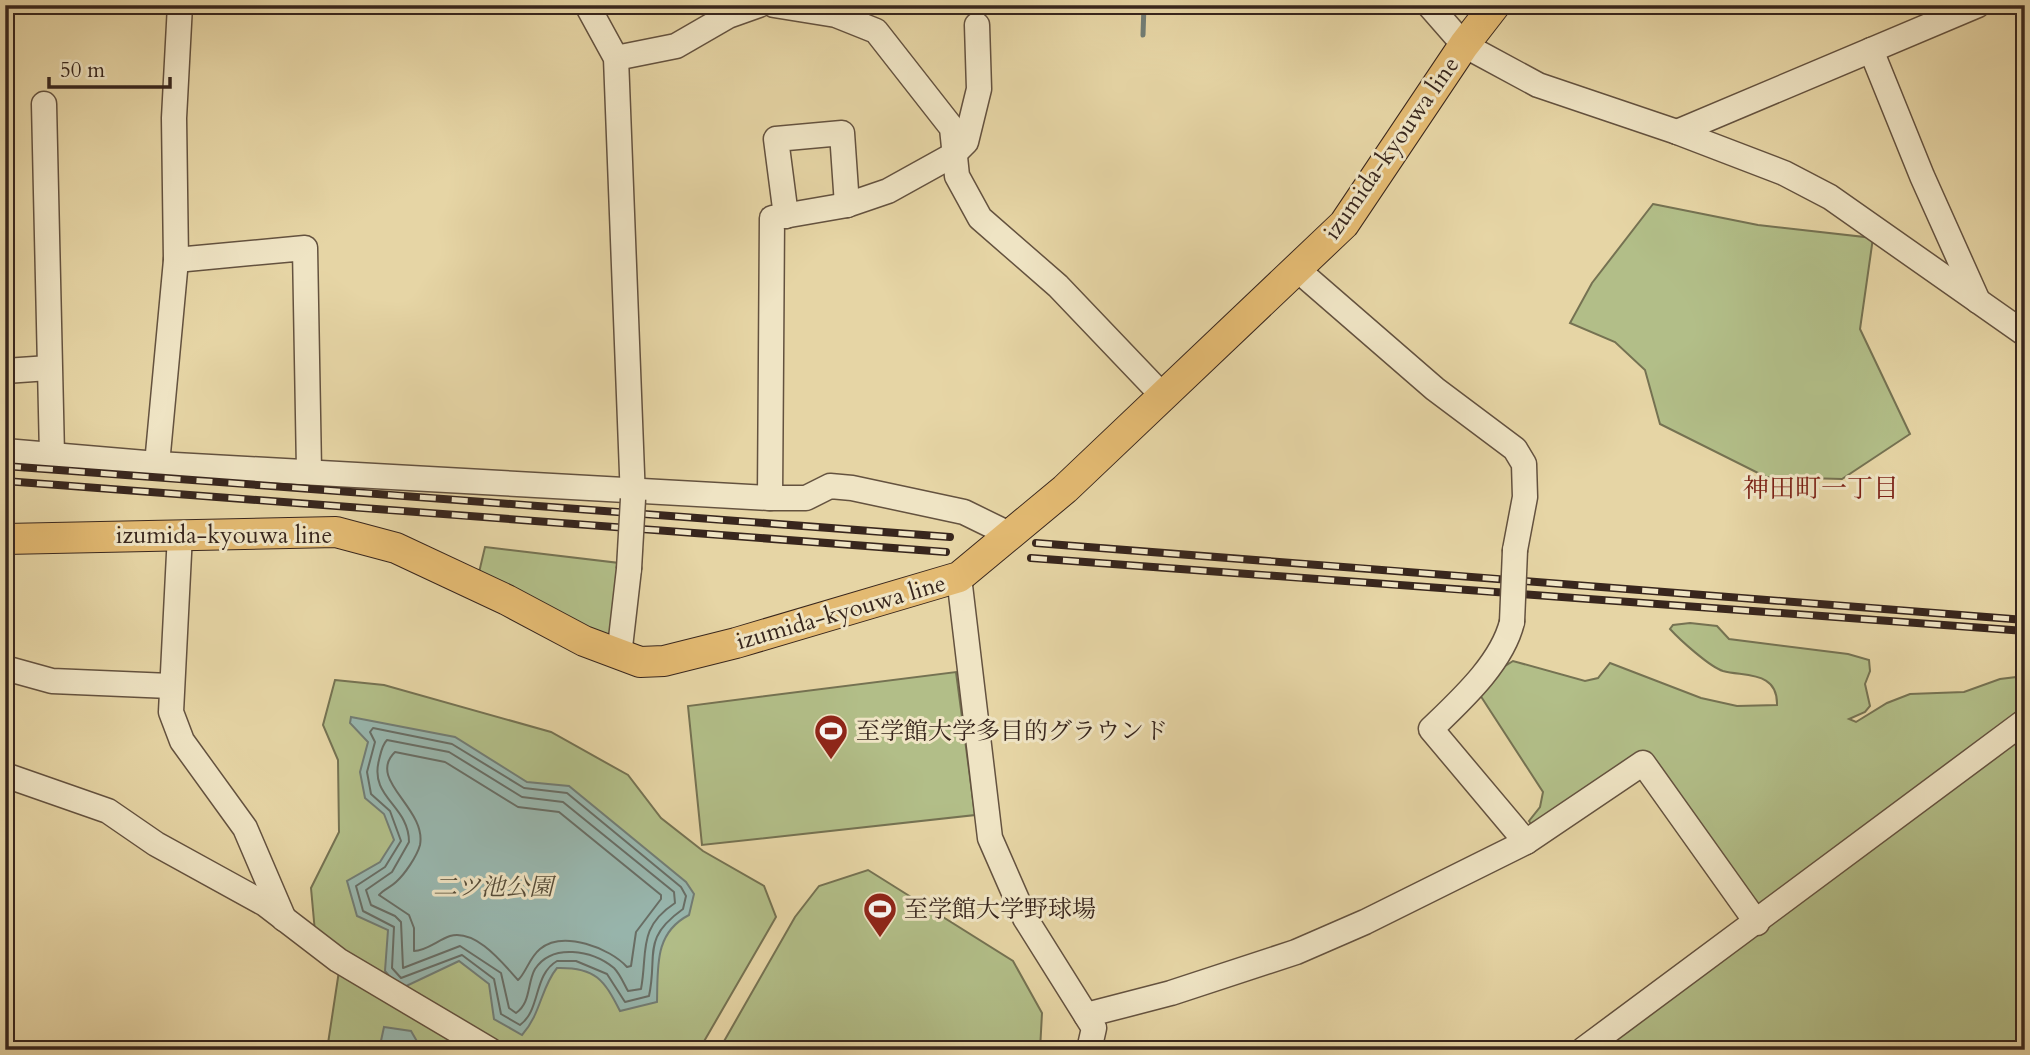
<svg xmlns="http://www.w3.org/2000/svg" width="2030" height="1055" font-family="Cardo,'Noto Serif JP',serif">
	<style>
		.green { fill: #b2be88; stroke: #757252; stroke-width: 2 }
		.water { fill: #98b7af; stroke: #727d75; stroke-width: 2 }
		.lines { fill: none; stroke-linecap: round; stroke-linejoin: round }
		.shore { stroke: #686e66; stroke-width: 2 }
		.stream { stroke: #727d75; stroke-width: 5 }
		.minor-casing { stroke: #64523f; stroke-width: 27 }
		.major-casing { stroke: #38261d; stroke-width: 32 }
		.minor { stroke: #efe4c4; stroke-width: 24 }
		.major { stroke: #e3ba72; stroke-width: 30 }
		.rail-casing { stroke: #38261d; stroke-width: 8 }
		.rail { stroke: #efe4c4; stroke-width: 5; stroke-dasharray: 16; stroke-linecap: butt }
		.minor-bridge-casing { stroke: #64523f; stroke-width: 27; stroke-linecap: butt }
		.minor-bridge { stroke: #efe4c4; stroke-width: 24 }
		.labels { text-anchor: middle; stroke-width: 6; stroke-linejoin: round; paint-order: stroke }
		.street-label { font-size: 24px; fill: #38261d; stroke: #efe4c4 }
		.poi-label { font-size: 24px; fill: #38261d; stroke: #efe4c4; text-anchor: start }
		.park-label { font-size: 24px; font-style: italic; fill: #564c38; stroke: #efe4c4 }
		.neighbourhood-label { font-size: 26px; fill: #7a1f14; stroke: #efe4c4 }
	</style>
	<rect width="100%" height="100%" fill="#e6d5a5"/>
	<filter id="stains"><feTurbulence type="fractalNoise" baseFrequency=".00286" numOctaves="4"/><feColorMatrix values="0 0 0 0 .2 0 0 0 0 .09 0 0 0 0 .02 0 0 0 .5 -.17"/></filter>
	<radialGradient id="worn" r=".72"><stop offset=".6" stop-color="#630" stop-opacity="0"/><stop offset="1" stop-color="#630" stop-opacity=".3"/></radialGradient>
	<!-- green -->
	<g class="green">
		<path d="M1653 204 1758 225 1873 238 1860 329 1910 434 1842 479 1766 477 1660 424 1645 370 1615 342 1570 323 1592 283Z"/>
		<path d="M485 547 619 563 613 650 477 581Z"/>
		<path d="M1690 623 1717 626 1729 639 1848 654 1869 660 1870 671 1865 684 1870 706 1865 712 1849 719 1856 722 1887 703 1910 694 1964 692 2000 679 2025 676V1050H1607L1606 1047 1767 926 1643 758 1533 827 1529 821 1540 807 1543 792 1480 695 1491 675 1513 661 1585 681 1598 678 1610 663 1701 698 1737 706 1777 705C1778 671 1746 677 1723 671 1710 667 1680 640 1670 629L1673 625Z"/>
		<path d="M956 672 975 815 702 845 688 706Z"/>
		<path d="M335 680 384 685 551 732 628 775 661 818 703 851 764 886 776 917 699 1050H327L339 971 315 932 311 888 339 832 338 760 323 725Z"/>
		<path d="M868 870 1013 961 1042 1013 1040 1050H719L795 917 819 886Z"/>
	</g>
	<!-- water -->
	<g class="water">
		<path d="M351 717 455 737 527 782 569 786 686 882 694 894 689 915C654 933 658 967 657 1002L620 1011C604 980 596 967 557 968 541 987 541 1014 522 1035L494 1019 489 984 459 961 400 989 385 971 388 930 357 916 347 881 380 862 394 840 384 814 365 798 360 772 368 742 350 723Z"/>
		<path d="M384 1027 411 1031 422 1050H379Z"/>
	</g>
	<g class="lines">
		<!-- shore -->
		<g class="shore">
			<path d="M373 728 452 744 524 788 567 793 681 887 686 896 683 909C641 939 658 954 649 996L625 1002 607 974 576 961H557C533 975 541 1010 520 1025L501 1014 494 979 462 955 401 978 392 968 394 927 363 911 356 886 385 867 401 841 390 811 371 794 367 772 375 742 370 732Z"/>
			<path d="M387 740 449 752 522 797 563 802 674 892 675 903C637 928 648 952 641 989L628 991C624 984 620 974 614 968 592 950 552 943 535 969 527 983 531 1003 516 1013L509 1008 501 973 460 946 403 968 401 922 395 916 371 905 366 890 392 872 409 842C409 805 369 798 379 760 381 752 382 745 387 740Z"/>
			<path d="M395 752 445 762 518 807 559 812 661 895V899L636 932 631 966 627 967C610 948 563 930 540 949 529 958 526 973 518 980 504 965 477 929 450 936 438 940 426 951 414 951V928L409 915 379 895C384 889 391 887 396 882 405 874 417 856 420 845 427 808 366 780 395 752Z"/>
		</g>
		<!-- stream -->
		<path class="stream" d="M1143 35 1144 5"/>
		<!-- minor casing -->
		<g class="minor-casing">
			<g id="minor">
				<path d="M587 5 616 58 633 499"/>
				<path d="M774 5 836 15 876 31 952 128 957 176 980 218 1058 286 1163 396"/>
				<path d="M1429 5 1464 45 1538 85 1677 132 1784 173 1830 197 2025 334"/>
				<path d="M1871 50 1922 176 1978 301"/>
				<path d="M616 58 676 46 728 16 759 5"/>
				<path d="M44 104 52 455"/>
				<path d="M1677 132 1978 5"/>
				<path d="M786 216 776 139 842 133 847 205"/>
				<path d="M176 260 305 248 309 470"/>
				<path d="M1299 271 1435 389 1515 449 1524 464 1525 497 1515 550"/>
				<path d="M5 371 49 368"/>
				<path d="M5 451 157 464 770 498H806L830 486 852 488 964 512 1009 534"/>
				<path d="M157 464 176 260 174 118 180 5"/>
				<path d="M770 498 772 218 847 205 888 191 953 155 966 142 979 89 977 25"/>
				<path d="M180 534 171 712 182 741 245 828 284 919"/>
				<path d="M959 577 990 838 1025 918 1094 1028 1089 1050"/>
				<path d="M1512 622C1502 663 1461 700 1431 729L1526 842"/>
				<path d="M619 656 629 569"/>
				<path d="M5 668 52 681 170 686"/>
				<path d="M5 775 108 811 156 844 265 904 338 960 490 1050"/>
				<path d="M1086 1015 1171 993 1296 952 1365 922 1526 842 1643 763 1757 923"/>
				<path d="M1584 1049 2025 721"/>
			</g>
		</g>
		<!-- major casing -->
		<g class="major-casing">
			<path id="major" d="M5 539 336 532 396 548 507 600 584 641 640 662 664 661 736 643 959 577 1065 489 1344 224 1464 45 1495 5"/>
		</g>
		<!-- minor -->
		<use href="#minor" class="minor"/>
		<!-- major -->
		<use href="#major" class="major"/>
		<!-- rail casing -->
		<g class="rail-casing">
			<g id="rail">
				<path d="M5 466 950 537"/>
				<path d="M5 481 946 552"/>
				<path d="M1036 543 2025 620"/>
				<path d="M1031 558 2025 631"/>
			</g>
		</g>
		<!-- rail -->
		<use href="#rail" class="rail"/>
		<!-- minor-bridge casing -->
		<g class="minor-bridge-casing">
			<g id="minor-bridge">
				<path d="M629 569 633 499"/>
				<path d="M1512 622 1515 550"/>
			</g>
		</g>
		<!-- minor-bridge -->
		<use href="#minor-bridge" class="minor-bridge"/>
	</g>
	<!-- icons -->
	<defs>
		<g id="stadium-pin" transform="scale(1.75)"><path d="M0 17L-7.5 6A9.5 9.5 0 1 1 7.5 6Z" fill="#8f2418" stroke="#efe4c4"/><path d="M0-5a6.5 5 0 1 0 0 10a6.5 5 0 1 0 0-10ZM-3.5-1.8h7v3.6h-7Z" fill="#fff"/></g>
	</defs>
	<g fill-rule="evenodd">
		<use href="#stadium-pin" x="831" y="731"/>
		<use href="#stadium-pin" x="880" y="909"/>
	</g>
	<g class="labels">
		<!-- street labels -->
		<g class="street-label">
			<text transform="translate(1391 148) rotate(-55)" y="8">izumida-kyouwa line</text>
			<text x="224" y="543">izumida-kyouwa line</text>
			<text transform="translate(841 612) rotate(-16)" y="8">izumida-kyouwa line</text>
		</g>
		<!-- poi labels -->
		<g class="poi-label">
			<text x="856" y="739">至学館大学多目的グラウンド</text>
			<text x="904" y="917">至学館大学野球場</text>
		</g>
		<!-- park labels -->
		<g class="park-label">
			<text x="493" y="895">二ツ池公園</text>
		</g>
		<!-- neighbourhood labels -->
		<g class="neighbourhood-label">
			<text x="1821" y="497">神田町一丁目</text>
		</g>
	</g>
	<!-- margin -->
	<rect width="2030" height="1055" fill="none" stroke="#e6d5a5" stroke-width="28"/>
	<rect x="7" y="7" width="2016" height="1041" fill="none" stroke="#38261d" stroke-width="3.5"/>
	<rect x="14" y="14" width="2002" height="1027" fill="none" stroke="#38261d" stroke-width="2"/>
	<!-- scale -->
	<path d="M49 77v10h121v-10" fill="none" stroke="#38261d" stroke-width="3.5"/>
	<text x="60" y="77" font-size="21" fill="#38261d" stroke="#efe4c4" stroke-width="5" paint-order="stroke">50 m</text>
	<rect width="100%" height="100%" filter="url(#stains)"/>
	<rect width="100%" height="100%" fill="url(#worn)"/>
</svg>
